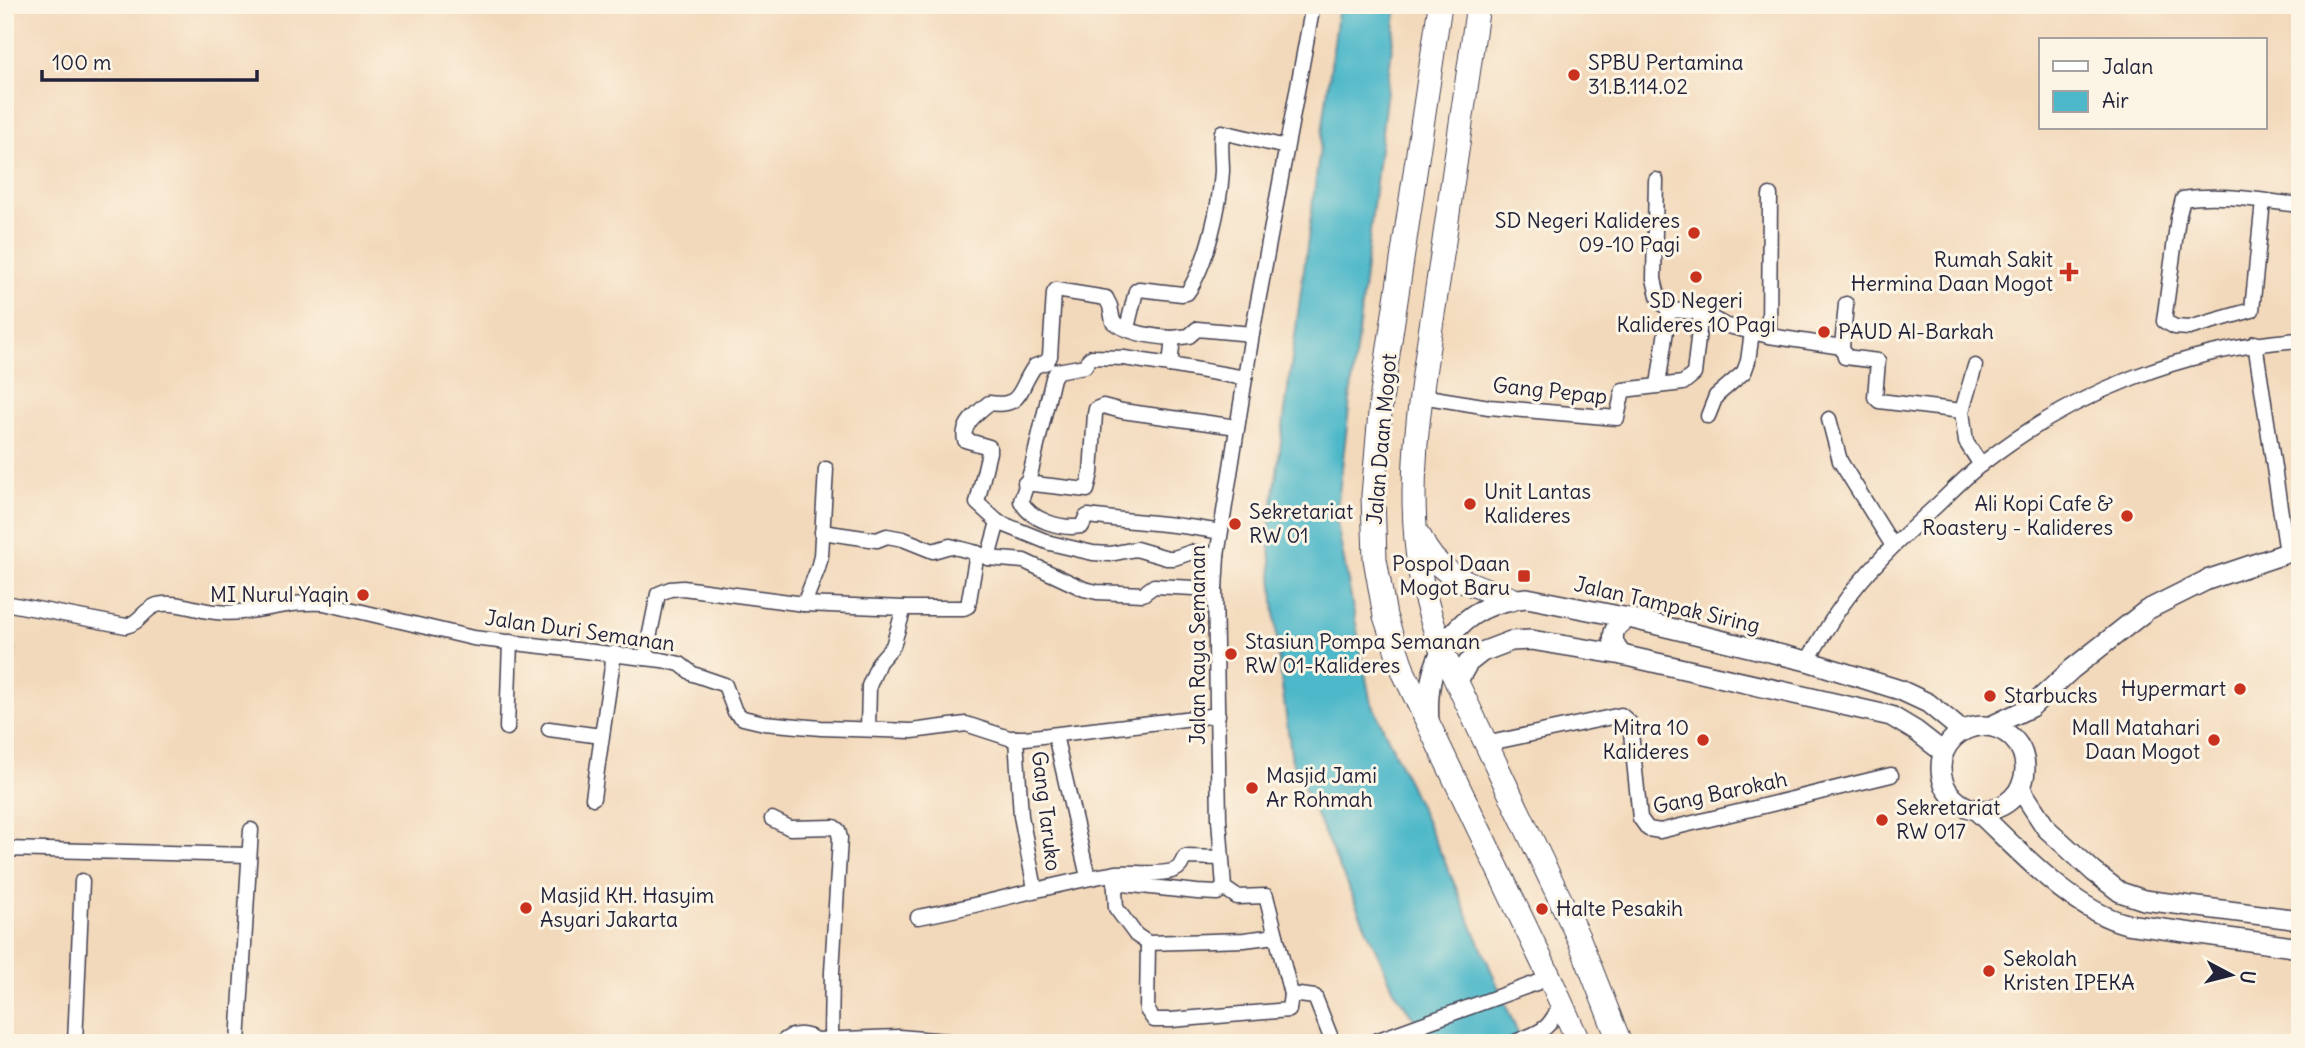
<svg xmlns="http://www.w3.org/2000/svg" width="2305" height="1048" font-family="Delius,sans-serif">
	<style>
		.green { fill: #a5d07c; stroke: #64795c; stroke-width: 2 }
		.water { fill: #4db8c9; stroke: #386d82; stroke-width: 2 }
		.lines { fill: none; stroke-linecap: round; stroke-linejoin: round }
		.minor-casing { stroke: #413d4e; stroke-width: 17 }
		.secondary-casing { stroke: #413d4e; stroke-width: 22 }
		.trunk-casing { stroke: #413d4e; stroke-width: 25 }
		.minor { stroke: #fff; stroke-width: 14 }
		.secondary { stroke: #fff; stroke-width: 19 }
		.trunk { stroke: #fff; stroke-width: 23 }
		.poi-dot { fill: #c8321e; stroke: #fcf5e5; stroke-width: 2.5 }
		.labels { text-anchor: middle; stroke-width: 6; stroke-linejoin: round; paint-order: stroke }
		.poi-label { font-size: 21px; fill: #22223b; stroke: #fcf5e5; text-anchor: start }
		.street-label { font-size: 21px; fill: #22223b; stroke: #fcf5e5 }
	</style>
	<rect width="100%" height="100%" fill="#fcf5e5"/>
	<filter id="ink" filterUnits="userSpaceOnUse"><feTurbulence type="fractalNoise" baseFrequency=".0143" numOctaves="2"/><feDisplacementMap in="SourceGraphic" scale="14" xChannelSelector="R" yChannelSelector="G"/><feConvolveMatrix kernelMatrix="1 2 1 2 8 2 1 2 1" color-interpolation-filters="sRGB"/></filter>
	<filter id="wash" filterUnits="userSpaceOnUse"><feTurbulence type="fractalNoise" baseFrequency=".00686" numOctaves="4" result="noise"/><feDisplacementMap in="SourceGraphic" scale="28" xChannelSelector="R" yChannelSelector="G"/><feGaussianBlur stdDeviation="1.57" result="paint"/><feColorMatrix in="noise" values="0 0 0 0 0 0 0 0 0 0 0 0 0 0 0 0 0 1.4 0 .05"/><feComposite in="paint" operator="in"/></filter>
	<g filter="url(#wash)">
		<rect width="100%" height="100%" fill="#f3d9bb"/>
		<!-- green -->
		<path class="green" d="M5 648 15 649 5 706Z"/>
		<!-- water -->
		<path class="water" d="M1339 5H1397L1336 518 1370 699 1448 869 1522 1043H1431L1394 990 1292 761 1278 656 1269 532Z"/>
	</g>
	<g filter="url(#ink)">
		<g class="lines">
			<!-- minor casing -->
			<g class="minor-casing">
				<g id="minor">
					<path d="M1313 5 1252 334 1217 556 1215 589 1219 819 1224 888 1237 897 1266 896 1291 994 1315 997 1333 1043"/>
					<path d="M1656 180 1654 279 1659 300 1669 310"/>
					<path d="M2263 201 2252 310 2189 328 2175 327 2164 321 2178 218 2183 199C2221 193 2262 201 2300 205"/>
					<path d="M1127 328 1136 291 1139 289 1182 294 1187 293C1207 265 1220 205 1222 171 1222 158 1220 144 1222 132L1286 147"/>
					<path d="M1769 336 1770 195"/>
					<path d="M1173 338C1155 337 1128 333 1113 322L1110 306 1106 298 1056 290 1054 293 1050 356 1047 362 1035 366C1018 388 1024 408 989 403 978 412 961 425 965 440L989 447V452L977 503 998 522 1050 543 1093 553 1110 554 1136 549 1167 558H1174L1192 552 1217 556"/>
					<path d="M2255 343 2287 553"/>
					<path d="M1842 347 1846 304"/>
					<path d="M1170 365 1245 378"/>
					<path d="M1975 366 1962 411 1966 442 1981 465"/>
					<path d="M1658 385 1669 310 1701 312 1724 325 1769 336 1842 347 1845 357 1878 361 1875 397 1879 401 1962 411"/>
					<path d="M1421 396 1489 407 1617 418 1623 390 1683 383 1694 374 1701 312"/>
					<path d="M1708 416 1716 396 1744 372 1748 361 1752 332"/>
					<path d="M1829 419 1840 461 1893 546"/>
					<path d="M1025 483 1087 490 1091 473 1095 414 1096 409 1103 406 1122 411 1237 427"/>
					<path d="M822 532 877 540 887 536 903 539 933 551 950 546 977 553 988 558 1024 561 1084 589 1097 592 1143 594 1154 586 1215 589"/>
					<path d="M1220 532C1177 523 1132 522 1088 516L1086 517 1082 526C1062 530 1030 520 1021 501L1031 471 1053 378 1057 371 1085 366 1089 359 1092 357 1124 358 1170 365 1173 338 1189 336 1197 329 1252 334"/>
					<path d="M988 558 998 522"/>
					<path d="M5 603 126 626C140 623 144 609 157 605 174 600 198 611 216 612 252 616 287 600 324 603L473 638 662 660 680 664 693 674 725 685 735 712 743 718 764 723 821 728 912 731 966 724 1009 738H1025L1218 715"/>
					<path d="M804 604 818 568 821 556 826 469"/>
					<path d="M645 658 658 594 670 589 683 588 804 604 904 608"/>
					<path d="M1807 661C1818 644 1827 627 1838 611 1865 571 1901 538 1936 506 1951 492 1966 476 1983 463 2074 392 2184 348 2300 340"/>
					<path d="M507 728 510 642"/>
					<path d="M549 729 601 736"/>
					<path d="M868 729 869 686 879 662 893 646 904 608H964L968 606 977 553"/>
					<path d="M1055 735 1088 877"/>
					<path d="M1016 738 1021 816 1035 889"/>
					<path d="M1485 744 1621 715 1630 723 1640 818 1648 829 1660 831 1891 775"/>
					<path d="M593 798 614 653"/>
					<path d="M772 819 790 828 834 827 838 830 840 838 832 972 831 1039"/>
					<path d="M5 849 249 855"/>
					<path d="M1114 874 1116 908 1136 935 1148 943 1244 940 1276 936"/>
					<path d="M1114 883 1197 892 1217 893 1224 888"/>
					<path d="M918 917C985 905 1050 884 1117 873 1132 871 1171 878 1180 866 1182 863 1183 860 1185 857L1221 858"/>
					<path d="M1148 943 1147 1010 1154 1020H1171L1289 1010 1291 994"/>
					<path d="M816 1040 899 1037 969 1043"/>
					<path d="M75 1043 82 881"/>
					<path d="M238 1043 251 830"/>
					<path d="M781 1043C793 1032 807 1032 819 1043"/>
					<path d="M1370 1043 1550 978"/>
					<path d="M1513 1043C1541 1031 1549 1032 1561 1002"/>
				</g>
			</g>
			<!-- secondary casing -->
			<g class="secondary-casing">
				<g id="secondary">
					<path d="M1622 655C1609 641 1610 627 1629 618"/>
					<path d="M1456 684 1468 663 1482 652 1511 641 1531 640 1622 655 1891 716 1916 731 1943 752"/>
					<path d="M1429 722C1424 656 1457 603 1527 598L1629 618 1807 661 1900 690 1928 703 1962 731"/>
					<circle cx="1983" cy="768" r="42"/>
					<path d="M1991 726 2031 707 2072 669 2147 610 2207 580 2287 553 2300 552"/>
					<path d="M2020 788 2046 828 2094 872 2120 892 2144 900 2300 920"/>
					<path d="M1976 810C2018 849 2071 910 2127 924L2300 948"/>
				</g>
			</g>
			<!-- trunk casing -->
			<g class="trunk-casing">
				<g id="trunk">
					<path d="M1440 5 1381 401 1373 496 1375 559 1385 616 1404 673 1550 978 1579 1043"/>
					<path d="M1478 5C1466 91 1454 177 1441 262 1426 365 1402 473 1421 578 1425 602 1434 626 1441 649L1579 939 1620 1043"/>
					<path d="M1420 537C1436 577 1474 585 1512 599"/>
				</g>
			</g>
			<!-- minor -->
			<use href="#minor" class="minor"/>
			<!-- secondary -->
			<use href="#secondary" class="secondary"/>
			<!-- trunk -->
			<use href="#trunk" class="trunk"/>
		</g>
	</g>
	<!-- markers -->
	<g class="poi-dot">
		<circle cx="1574" cy="75" r="7"/>
		<circle cx="1694" cy="233" r="7"/>
		<path d="M2065.5 261.5h7v7h7v7h-7v7h-7v-7h-7v-7h7z"/>
		<circle cx="1696" cy="277" r="7"/>
		<circle cx="1824" cy="332" r="7"/>
		<circle cx="1470" cy="504" r="7"/>
		<circle cx="2127" cy="516" r="7"/>
		<circle cx="1235" cy="524" r="7"/>
		<rect x="1517" y="569" width="14" height="14" rx="3.5"/>
		<circle cx="363" cy="595" r="7"/>
		<circle cx="1231" cy="654" r="7"/>
		<circle cx="2240" cy="689" r="7"/>
		<circle cx="1990" cy="696" r="7"/>
		<circle cx="1703" cy="740" r="7"/>
		<circle cx="2214" cy="740" r="7"/>
		<circle cx="1252" cy="788" r="7"/>
		<circle cx="1882" cy="820" r="7"/>
		<circle cx="526" cy="908" r="7"/>
		<circle cx="1542" cy="909" r="7"/>
		<circle cx="1989" cy="971" r="7"/>
	</g>
	<g class="labels">
		<!-- poi labels -->
		<g class="poi-label">
			<text x="1588" y="70">SPBU Pertamina<tspan x="1588" dy="24">31.B.114.02</tspan></text>
			<text x="1680" y="228" text-anchor="end">SD Negeri Kalideres<tspan x="1680" dy="24">09-10 Pagi</tspan></text>
			<text x="2053" y="267" text-anchor="end">Rumah Sakit<tspan x="2053" dy="24">Hermina Daan Mogot</tspan></text>
			<text x="1696" y="308" text-anchor="middle">SD Negeri<tspan x="1696" dy="24">Kalideres 10 Pagi</tspan></text>
			<text x="1838" y="339">PAUD Al-Barkah</text>
			<text x="1484" y="499">Unit Lantas<tspan x="1484" dy="24">Kalideres</tspan></text>
			<text x="2113" y="511" text-anchor="end">Ali Kopi Cafe &amp;<tspan x="2113" dy="24">Roastery - Kalideres</tspan></text>
			<text x="1249" y="519">Sekretariat<tspan x="1249" dy="24">RW 01</tspan></text>
			<text x="1510" y="571" text-anchor="end">Pospol Daan<tspan x="1510" dy="24">Mogot Baru</tspan></text>
			<text x="349" y="602" text-anchor="end">MI Nurul Yaqin</text>
			<text x="1245" y="649">Stasiun Pompa Semanan<tspan x="1245" dy="24">RW 01-Kalideres</tspan></text>
			<text x="2226" y="696" text-anchor="end">Hypermart</text>
			<text x="2004" y="703">Starbucks</text>
			<text x="1689" y="735" text-anchor="end">Mitra 10<tspan x="1689" dy="24">Kalideres</tspan></text>
			<text x="2200" y="735" text-anchor="end">Mall Matahari<tspan x="2200" dy="24">Daan Mogot</tspan></text>
			<text x="1266" y="783">Masjid Jami<tspan x="1266" dy="24">Ar Rohmah</tspan></text>
			<text x="1896" y="815">Sekretariat<tspan x="1896" dy="24">RW 017</tspan></text>
			<text x="540" y="903">Masjid KH. Hasyim<tspan x="540" dy="24">Asyari Jakarta</tspan></text>
			<text x="1556" y="916">Halte Pesakih</text>
			<text x="2003" y="966">Sekolah<tspan x="2003" dy="24">Kristen IPEKA</tspan></text>
		</g>
		<!-- street labels -->
		<g class="street-label">
			<text transform="translate(1550 391) rotate(6)" y="7">Gang Pepap</text>
			<text transform="translate(1382 439) rotate(-85)" y="7">Jalan Daan Mogot</text>
			<text transform="translate(1667 605) rotate(13)" y="7">Jalan Tampak Siring</text>
			<text transform="translate(580 631) rotate(8)" y="7">Jalan Duri Semanan</text>
			<text transform="translate(1198 645) rotate(-90)" y="7">Jalan Raya Semanan</text>
			<text transform="translate(1720 793) rotate(-12)" y="7">Gang Barokah</text>
			<text transform="translate(1046 811) rotate(83)" y="7">Gang Taruko</text>
		</g>
	</g>
	<!-- margin -->
	<rect width="2305" height="1048" fill="none" stroke="#fcf5e5" stroke-width="28"/>
	<!-- legend -->
	<rect x="2039" y="38" width="228" height="91" fill="#fcf5e5" stroke="#a5a1a1" stroke-width="2"/>
	<rect x="2053" y="61" width="35" height="10" fill="#ffffff" stroke="#a5a1a1" stroke-width="2"/>
	<text x="2102" y="74" font-size="21" fill="#22223b">Jalan</text>
	<rect x="2053" y="91" width="35" height="21" fill="#4db8c9" stroke="#a5a1a1" stroke-width="2"/>
	<text x="2102" y="108" font-size="21" fill="#22223b">Air</text>
	<!-- north arrow -->
	<g transform="translate(2231 975) rotate(97)" stroke="#fcf5e5" stroke-width="5" paint-order="stroke">
	<path d="M0-5L12 26L0 18L-12 26Z" fill="#22223b"/>
	<text y="-10" font-size="19" font-weight="bold" text-anchor="middle" fill="#22223b">U</text>
	</g>
	<!-- scale -->
	<path d="M42 70v10h215v-10" fill="none" stroke="#22223b" stroke-width="3.5"/>
	<text x="52" y="70" font-size="21" fill="#22223b" stroke="#fcf5e5" stroke-width="5" paint-order="stroke">100 m</text>
</svg>
